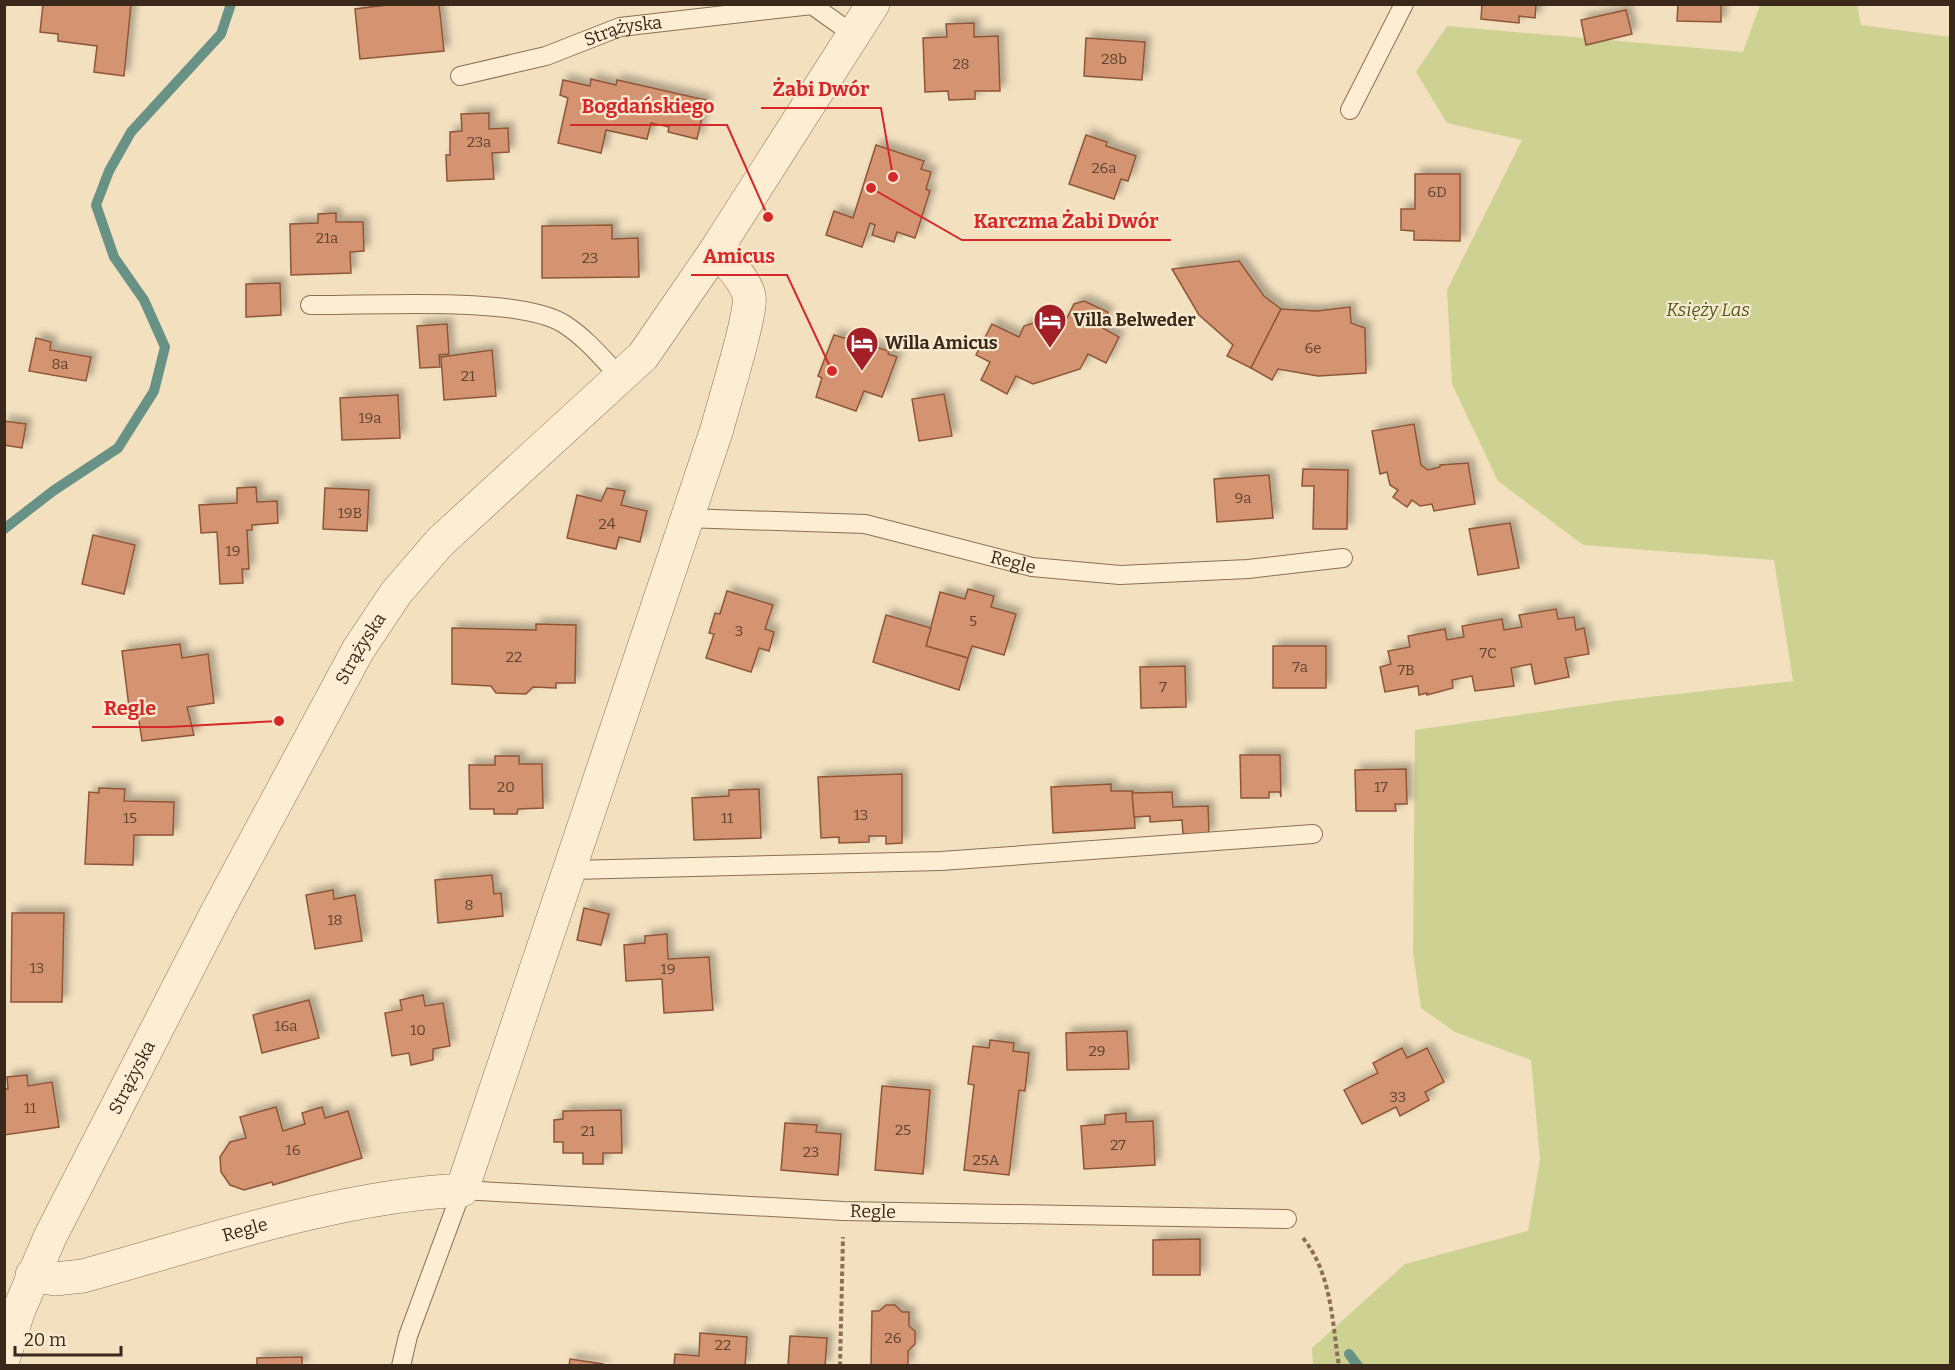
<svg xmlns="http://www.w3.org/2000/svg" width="1955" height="1370" font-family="Bitter,serif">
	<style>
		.green { fill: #cdd192 }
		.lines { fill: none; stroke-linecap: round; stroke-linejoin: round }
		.stream { stroke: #689285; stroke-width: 10 }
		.building { fill: #d49471; stroke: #8e5639; stroke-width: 1.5; filter: url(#shadow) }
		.lane-casing { stroke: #8d6f55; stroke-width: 20 }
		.street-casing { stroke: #8d6f55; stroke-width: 34 }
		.path { stroke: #8d6f55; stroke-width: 4; stroke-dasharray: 4.5 3; stroke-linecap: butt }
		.lane { stroke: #fcedd3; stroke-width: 18 }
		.street { stroke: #fcedd3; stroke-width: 33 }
		.labels { text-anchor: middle; stroke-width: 4.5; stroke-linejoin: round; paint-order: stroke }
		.number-label { font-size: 15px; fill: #604430 }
		.street-label { font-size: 18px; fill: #3a291b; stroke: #f9eacf }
		.park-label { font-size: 18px; font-style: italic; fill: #4e5920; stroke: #f9eacf }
		.poi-label { font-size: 18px; font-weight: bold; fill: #3a291b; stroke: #f9eacf; text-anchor: start }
		.leader { fill: none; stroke: #d62828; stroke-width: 2 }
		.callout-dot { fill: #d62828; stroke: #f9eacf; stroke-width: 2 }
		.callout-label { font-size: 20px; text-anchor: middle; font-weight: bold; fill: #d62828; stroke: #f9eacf; stroke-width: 4.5; stroke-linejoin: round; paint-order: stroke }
	</style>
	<defs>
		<filter id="shadow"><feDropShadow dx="5.5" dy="-5.5" stdDeviation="3" flood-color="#0004"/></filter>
	</defs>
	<rect width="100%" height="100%" fill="#f2e0bf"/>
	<!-- green -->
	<path class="green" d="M1760 5H1857L1861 25 1950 37V1365L1313 1366 1312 1348 1405 1264 1528 1231 1540 1159 1531 1060 1455 1032 1421 1008 1413 952 1415 730 1623 700 1793 681 1774 560 1583 545 1498 481 1452 384 1447 290 1522 140 1447 123 1416 72 1447 26 1743 52Z"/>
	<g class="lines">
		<!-- stream -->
		<g class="stream">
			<path d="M4 529 53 491 118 448 154 391 165 347 144 300 114 257 96 205 109 171 131 132 221 34 231 4"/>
			<path d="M1349 1354 1358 1366"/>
		</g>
	</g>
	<!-- building -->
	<g class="building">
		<path d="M43 4H131L124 76 94 72 97 46 58 41V34L40 32Z"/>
		<path d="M395 4H439L444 51 360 59 355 9Z"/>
		<path d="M1482 4H1536L1535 18 1519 16V23L1481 19Z"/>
		<path d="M1678 4H1721V22L1677 21Z"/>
		<path d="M1626 10 1632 34 1586 45 1581 20Z"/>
		<path d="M974 23V37L998 36 1000 91H975V99L949 100 948 91 925 92 923 38 947 37 946 24Z"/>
		<path d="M1086 38 1145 42 1142 80 1084 76Z"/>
		<path d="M591 79 616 85 617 80 706 100 697 139 668 132 669 127 651 123 647 139 606 130 601 153 558 143 568 98 560 95 563 80 590 86Z"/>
		<path d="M489 113V129L508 128 509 152 492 153 494 179 447 181 446 155H450V132L462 131 461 114Z"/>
		<path d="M1086 135 1107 142 1106 146 1136 156 1128 181 1121 179 1114 199 1069 184Z"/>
		<path d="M876 145 924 161 921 169 931 172 926 189 930 191 915 238 897 232 894 242 872 235 875 225 870 223 862 247 826 235 834 211 853 218Z"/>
		<path d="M1415 174H1460V241L1414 240V231L1401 230V209H1415Z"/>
		<path d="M336 213V222H363L364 251 350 252 351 273 291 275 290 224 318 223V214Z"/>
		<path d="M612 225V239L638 238 639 277 542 278V226Z"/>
		<path d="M1239 261 1264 296 1281 309 1251 368 1227 356 1233 345 1199 315 1172 269Z"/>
		<path d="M280 283 281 315 246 317V284Z"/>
		<path d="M1084 301 1108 312 1101 327 1119 337 1106 363 1088 354 1080 369 1033 384 1016 376 1007 394 981 380 990 362 976 355 992 324 1019 337 1024 326 1051 317 1064 324 1074 304Z"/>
		<path d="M1350 307 1351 323 1365 328 1366 373 1318 376 1278 369 1272 380 1251 368 1281 309 1317 311Z"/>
		<path d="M447 324 449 354 439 355 440 367 420 368 417 326Z"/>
		<path d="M834 335 889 351 888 354 897 357 882 397 864 391 856 411 816 397 822 378 818 376Z"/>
		<path d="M36 338 51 342 50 350 91 357 86 381 29 371Z"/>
		<path d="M492 350 496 396 444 400 441 357Z"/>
		<path d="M944 394 952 436 919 441 912 399Z"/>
		<path d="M398 395 400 438 342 440 340 398Z"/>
		<path d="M4 421 26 424 22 448 4 445Z"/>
		<path d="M1414 424 1421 465 1428 470 1440 467V465L1468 463 1475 504 1434 511 1432 504 1420 506 1412 500 1407 507 1393 497 1398 490 1390 485 1387 472 1380 474 1372 431Z"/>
		<path d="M1303 469 1348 470 1347 529H1313L1314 486H1302Z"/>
		<path d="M1269 475 1273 518 1217 522 1214 479Z"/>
		<path d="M256 487 257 502 277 501 278 523 252 525V530H247L249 569H242L243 583 220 584 217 532 201 533 199 505 237 503V488Z"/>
		<path d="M325 488 369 490 367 531 323 529Z"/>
		<path d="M607 488 625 491 621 505 647 511 640 542 619 537 616 549 567 538 577 495 601 501Z"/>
		<path d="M1510 523 1519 568 1478 575 1469 529Z"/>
		<path d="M93 535 135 545 124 594 82 584Z"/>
		<path d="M968 589 994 596 991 607 1016 614 1004 655 972 646 968 658 926 646 940 592 965 599Z"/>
		<path d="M727 591 773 605 765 629 774 632 769 651 759 648 751 672 706 658 714 634 709 633 715 613 720 614Z"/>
		<path d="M1556 609 1558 619 1574 617 1576 630 1584 628 1589 654 1565 658 1569 677 1535 684 1531 664 1511 668 1514 686 1475 691 1472 676 1452 680 1453 688 1427 695V693L1419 695 1418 686 1385 692 1380 667 1391 664 1388 651 1410 647 1408 636 1445 629 1447 640 1464 637 1462 626 1502 619 1504 630 1522 627 1519 615Z"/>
		<path d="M886 615 931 628 926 646 968 658 959 690 873 662Z"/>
		<path d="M536 624 576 625 575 683H556V688L533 687 526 694 496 693 491 686 452 684V628L536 630Z"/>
		<path d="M180 644 182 658 208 654 214 703 187 707 194 735 142 741 138 714 130 715 122 651Z"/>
		<rect x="1273" y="646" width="53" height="42"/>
		<path d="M1185 666 1186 707 1141 708 1140 667Z"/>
		<path d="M1240 755H1280L1281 797 1280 792H1269V798H1241Z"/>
		<path d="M495 756H519V764H542L543 808 518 809 517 814H494V809H470L469 765H495Z"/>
		<path d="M1406 769 1407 804H1395L1396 811H1356L1355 770Z"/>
		<path d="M902 774V843L886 844V836H869V842L839 843V837L821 838 818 777Z"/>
		<path d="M1111 784V791H1133L1135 828 1053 833 1051 787Z"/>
		<path d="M99 788 125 789 124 801 174 802 173 835H134L133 865 85 864 89 792 99 793Z"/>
		<path d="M759 789 761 838 694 840 692 798 729 796V790Z"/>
		<path d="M1172 792 1173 807 1208 806 1209 834H1183L1182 820 1150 822V816L1134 817 1132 793Z"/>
		<path d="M492 875 494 894 501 893 503 916 438 923 435 880Z"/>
		<path d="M333 890 334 899 355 895 362 941 315 949 306 895Z"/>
		<path d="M584 908 609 914 601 945 577 940Z"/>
		<path d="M12 913H64L62 1002H11Z"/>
		<path d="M667 934 668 959 709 957 713 1010 664 1013 662 979 626 981 624 945 645 943V936Z"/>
		<path d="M423 995 425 1006 443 1003 450 1046 433 1049V1060L411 1065 409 1053 392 1056 385 1013 402 1010 400 1000Z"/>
		<path d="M309 1000 319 1038 262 1053 253 1015Z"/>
		<path d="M1127 1031 1129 1069 1067 1070 1066 1033Z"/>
		<path d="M990 1040 1014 1043 1013 1051 1029 1053 1025 1091 1019 1090 1009 1175 964 1170 974 1085 968 1084 973 1046 989 1048Z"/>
		<path d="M1402 1048 1407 1058 1427 1048 1444 1082 1425 1092 1429 1100 1400 1116 1396 1107 1362 1124 1344 1090 1378 1073 1373 1063Z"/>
		<path d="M27 1075 28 1086 52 1082 59 1127 4 1135V1089H8L7 1077Z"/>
		<path d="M882 1086 930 1090 923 1174 875 1170Z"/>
		<path d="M276 1107 283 1131 305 1124 302 1113 322 1107 325 1118 348 1111 362 1158 273 1185 272 1182 244 1190 230 1185 221 1172 220 1157 230 1142 246 1138 240 1117Z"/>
		<path d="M621 1110 622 1153H603V1164H583V1153H563V1142H554V1120L563 1119V1111Z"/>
		<path d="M1126 1113V1122L1153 1121 1155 1165 1084 1169 1081 1126 1105 1124V1115Z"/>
		<path d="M785 1123 817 1125 816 1132 841 1134 838 1175 781 1170Z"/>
		<path d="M1200 1239V1275H1153V1240Z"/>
		<path d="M886 1305H895L902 1312H909V1326L915 1331V1344L908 1351V1366H871L872 1311H879Z"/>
		<path d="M700 1333 747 1337 745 1366H674L675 1354 699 1356Z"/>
		<path d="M790 1336 827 1338 825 1366H788Z"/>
		<path d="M302 1357V1366H257V1358Z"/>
		<path d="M570 1359 603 1364V1366H569Z"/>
	</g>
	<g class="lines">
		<!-- lane casing -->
		<g class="lane-casing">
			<g id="lane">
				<path id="s1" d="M460 76 546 56 620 27 812 5 854 35"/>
				<path d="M1350 110 1404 4"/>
				<path d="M310 305C369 306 518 295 564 324 586 338 603 359 621 378"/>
				<path id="s2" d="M685 518 865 524 1032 567 1120 575 1248 569 1343 558"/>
				<path d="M571 870 941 861 1313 834"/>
				<path id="s3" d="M401 1366 408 1336 462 1190 843 1211 1287 1219"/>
			</g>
		</g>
		<!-- street casing -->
		<g class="street-casing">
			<g id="street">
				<path id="s4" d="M32 1275 55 1279 83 1276C207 1242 333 1197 462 1190L717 429C722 409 754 307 749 295 743 277 729 264 716 250"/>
				<path id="s5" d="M4 1357 18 1312 50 1237 217 912 358 650 396 593 440 542 643 356 716 250 873 4"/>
			</g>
		</g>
		<!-- path -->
		<g class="path">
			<path d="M1303 1238C1332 1274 1332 1322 1339 1366"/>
			<path d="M840 1366 843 1237"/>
		</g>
		<!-- lane -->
		<use href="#lane" class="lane"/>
		<!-- street -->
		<use href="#street" class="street"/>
	</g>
	<!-- icons -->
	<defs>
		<g id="hotel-pin" transform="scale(1.725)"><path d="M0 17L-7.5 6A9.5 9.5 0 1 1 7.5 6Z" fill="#a21f28" stroke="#f9eacf"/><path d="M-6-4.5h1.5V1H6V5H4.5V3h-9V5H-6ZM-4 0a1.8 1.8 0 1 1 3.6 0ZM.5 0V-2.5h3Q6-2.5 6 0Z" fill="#fff"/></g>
	</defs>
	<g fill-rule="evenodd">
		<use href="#hotel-pin" x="1050" y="320"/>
		<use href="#hotel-pin" x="862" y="343"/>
	</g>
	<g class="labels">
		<!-- number labels -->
		<g class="number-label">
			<text x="1114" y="64">28b</text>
			<text x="961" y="69">28</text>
			<text x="479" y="147">23a</text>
			<text x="1104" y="173">26a</text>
			<text x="1437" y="197">6D</text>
			<text x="327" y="243">21a</text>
			<text x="590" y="263">23</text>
			<text x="1313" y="353">6e</text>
			<text x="60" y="369">8a</text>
			<text x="468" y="381">21</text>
			<text x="370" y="423">19a</text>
			<text x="1243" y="503">9a</text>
			<text x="350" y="518">19B</text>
			<text x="607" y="529">24</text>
			<text x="233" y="556">19</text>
			<text x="973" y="626">5</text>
			<text x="739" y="636">3</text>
			<text x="1488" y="658">7C</text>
			<text x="514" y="662">22</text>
			<text x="1300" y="672">7a</text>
			<text x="1406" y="675">7B</text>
			<text x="1163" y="692">7</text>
			<text x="506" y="792">20</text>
			<text x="1381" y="792">17</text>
			<text x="861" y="820">13</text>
			<text x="130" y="823">15</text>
			<text x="727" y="823">11</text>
			<text x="469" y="910">8</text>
			<text x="335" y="925">18</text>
			<text x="37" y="973">13</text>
			<text x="668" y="974">19</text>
			<text x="286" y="1031">16a</text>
			<text x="418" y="1035">10</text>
			<text x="1097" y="1056">29</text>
			<text x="1398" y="1102">33</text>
			<text x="30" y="1113">11</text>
			<text x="903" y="1135">25</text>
			<text x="588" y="1136">21</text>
			<text x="1118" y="1150">27</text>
			<text x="293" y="1155">16</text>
			<text x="811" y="1157">23</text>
			<text x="986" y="1165">25A</text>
			<text x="893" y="1343">26</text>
			<text x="723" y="1350">22</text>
		</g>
		<!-- street labels -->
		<g class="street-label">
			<text dy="6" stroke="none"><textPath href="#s1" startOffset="170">Strążyska</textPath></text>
			<text dy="6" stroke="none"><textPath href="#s2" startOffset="333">Regle</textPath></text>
			<text dy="6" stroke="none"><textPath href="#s5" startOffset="794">Strążyska</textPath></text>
			<text dy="6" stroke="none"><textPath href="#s5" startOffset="308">Strążyska</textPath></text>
			<text dy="6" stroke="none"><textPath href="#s3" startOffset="598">Regle</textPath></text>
			<text dy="6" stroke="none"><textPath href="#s4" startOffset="220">Regle</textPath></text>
		</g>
		<!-- park labels -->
		<g class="park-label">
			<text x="1708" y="316">Księży Las</text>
		</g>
		<!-- poi labels -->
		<g class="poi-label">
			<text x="1073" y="326">Villa Belweder</text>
			<text x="885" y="349">Willa Amicus</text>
		</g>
	</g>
	<!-- callouts -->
	<path class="leader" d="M893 177L881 108H761M768 217L727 125H570M871 188L962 240H1171M832 371L787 275H691M279 721L168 727H92"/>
	<g class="callout-dot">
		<circle cx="893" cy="177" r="6"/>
		<circle cx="768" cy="217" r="6"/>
		<circle cx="871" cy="188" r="6"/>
		<circle cx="832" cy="371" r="6"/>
		<circle cx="279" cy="721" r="6"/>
	</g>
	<g class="callout-label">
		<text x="821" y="96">Żabi Dwór</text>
		<text x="648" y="113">Bogdańskiego</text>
		<text x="1066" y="228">Karczma Żabi Dwór</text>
		<text x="739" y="263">Amicus</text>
		<text x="130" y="715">Regle</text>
	</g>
	<!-- border -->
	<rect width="1955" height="1370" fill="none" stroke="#3a291b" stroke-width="12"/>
	<!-- scale -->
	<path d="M15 1346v9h106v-9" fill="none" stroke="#3a291b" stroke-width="3"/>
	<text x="24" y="1346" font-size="18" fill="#3a291b" stroke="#f9eacf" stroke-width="4.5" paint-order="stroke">20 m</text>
</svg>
